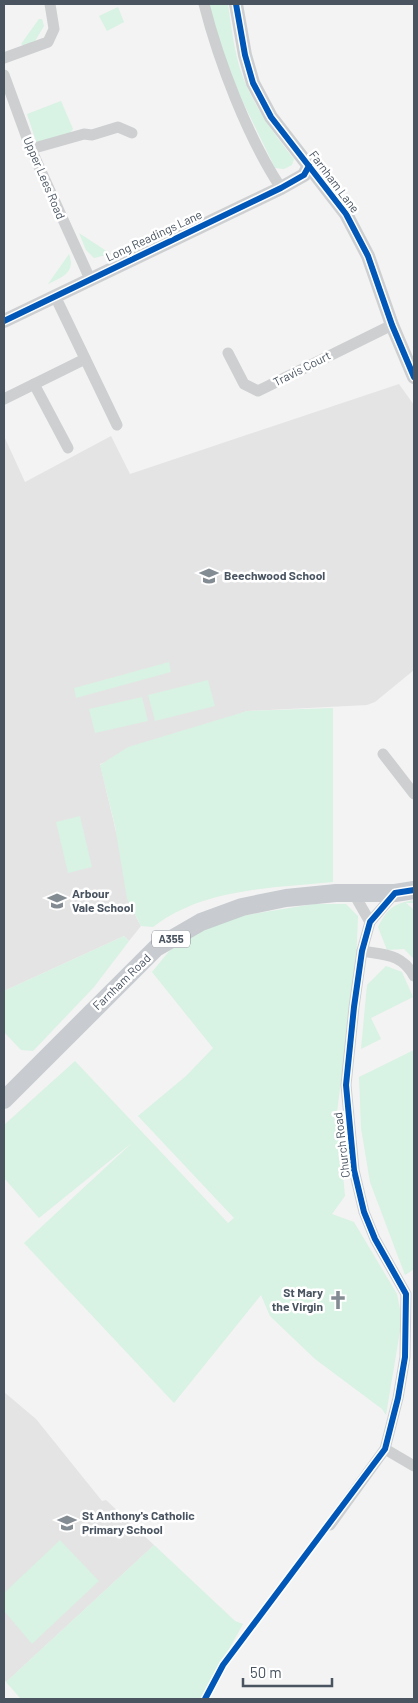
<svg xmlns="http://www.w3.org/2000/svg" width="418" height="1703" font-family="Barlow,sans-serif">
	<style>
		.education { fill: #e5e4e5 }
		.green { fill: #d8f2e3 }
		.lines { fill: none; stroke-linecap: round; stroke-linejoin: round }
		.minor { stroke: #cdcfd1; stroke-width: 11 }
		.tertiary { stroke: #cdcfd1; stroke-width: 14 }
		.primary { stroke: #c8ccd0; stroke-width: 18 }
		.cycleway-casing { stroke: #fff; stroke-width: 9 }
		.cycleway { stroke: #0057b8; stroke-width: 6 }
		.labels { text-anchor: middle; stroke-width: 5; stroke-linejoin: round; paint-order: stroke }
		.shield { fill: #fff; stroke: #808790; stroke-width: 1 }
		.shield-label { font-size: 11px; font-weight: bold; fill: #495460 }
		.street-label { font-size: 12px; fill: #495460; stroke: #fff }
		.poi-label { font-size: 12px; font-weight: bold; fill: #495460; stroke: #fff; text-anchor: start }
	</style>
	<rect width="100%" height="100%" fill="#f3f3f3"/>
	<!-- education -->
	<g class="education">
		<path d="M399 384 414 405V670L375 702 367 705 247 711 100 764 136 917 141 926 129 941 124 936 4 991V436L25 482 111 436 130 474Z"/>
		<path d="M4 1392 36 1419 102 1501 106 1500 154 1545 6 1682 4 1679Z"/>
	</g>
	<!-- green -->
	<g class="green">
		<path d="M208 4H228C231 26 234 48 240 69 251 102 272 132 294 159L292 165 284 169 275 168 241 98 223 55Z"/>
		<path d="M118 7 124 22 107 31 99 16Z"/>
		<path d="M39 19H42L44 26 35 41 24 46 21 44Z"/>
		<path d="M61 101 73 129 68 136 37 144 27 114Z"/>
		<path d="M79 233 111 254 94 258 86 250Z"/>
		<path d="M69 254C76 273 62 277 48 284Z"/>
		<path d="M169 662 171 672 76 698 74 688Z"/>
		<path d="M208 680 215 706 155 721 148 695Z"/>
		<path d="M142 697 148 721 95 733 89 709Z"/>
		<path d="M333 708V882C272 888 203 888 153 927L141 926 127 899 115 826 100 765 128 747 247 711Z"/>
		<path d="M80 816 92 867 68 873 56 822Z"/>
		<path d="M414 900V903H406L414 910V959L404 949 387 950 378 927C388 908 393 904 414 900Z"/>
		<path d="M314 904H346L358 916 356 964 337 1112 345 1196 332 1214 354 1222 397 1294 402 1319 386 1415 382 1409 315 1359 270 1316 261 1295 174 1403 24 1243 133 1142 39 1218 4 1178V1125L75 1061 228 1223 234 1218 138 1116 186 1076 213 1048 152 972 175 944 222 919Z"/>
		<path d="M124 936 129 941 94 987 33 1051 21 1050 4 1032V991Z"/>
		<path d="M386 966 402 972 413 997 371 1018 381 1039 361 1049 367 985Z"/>
		<path d="M414 1050V1269L405 1275 370 1182 361 1128 359 1077Z"/>
		<path d="M60 1540 99 1581 32 1644 4 1611V1593Z"/>
		<path d="M154 1545 235 1621 243 1624 201 1699H21L6 1682Z"/>
	</g>
	<g class="lines">
		<!-- minor -->
		<g class="minor">
			<path d="M204 4C219 63 248 138 281 188"/>
			<path d="M4 58 48 42 54 29 50 4"/>
			<path d="M4 75 31 149 90 279"/>
			<path d="M31 149 84 134 92 135 118 127 132 133"/>
			<path d="M55 296 117 425"/>
			<path d="M228 353 244 384 258 391 392 325"/>
			<path d="M34 384 68 448"/>
			<path d="M4 399 85 359"/>
			<path d="M383 754 414 794"/>
			<path d="M354 894 370 922"/>
			<path d="M362 951C386 955 402 954 414 976"/>
			<path d="M385 1449 414 1466"/>
			<path d="M330 1525 385 1449 398 1398 405 1357 406 1294 375 1239 364 1212 354 1170 346 1085 354 1007 362 951 370 922 395 893"/>
		</g>
		<!-- tertiary -->
		<g class="tertiary">
			<path d="M236 4 245 55 253 83 271 117 346 214 368 256 392 325 414 377"/>
			<path d="M4 321 281 188 304 175 309 166"/>
		</g>
		<!-- primary -->
		<path class="primary" d="M4 1100 156 948 201 922 242 907 286 898 336 893H395L414 890"/>
		<!-- cycleway casing -->
		<g class="cycleway-casing">
			<g id="cycleway">
				<path d="M236 4 245 55 253 83 271 117 346 214 368 256 392 325 414 377"/>
				<path d="M4 321 281 188 304 175 309 166"/>
				<path d="M205 1699 223 1665 385 1449 398 1398 405 1357 406 1294 375 1239 364 1212 354 1170 346 1085 354 1007 362 951 370 922 395 893 414 890"/>
			</g>
		</g>
		<!-- cycleway -->
		<use href="#cycleway" class="cycleway"/>
	</g>
	<!-- icons -->
	<defs>
		<g id="school-bare" transform="scale(1.5)"><path d="M0-5L7-2L0 1L-7-2ZM-4 1L0 2.5L4 1V4Q0 6-4 4Z" fill="#848c93" stroke="#fff" stroke-width="2.5" paint-order="stroke"/></g>
		<g id="church-bare" transform="scale(1.5)"><path d="M-1.2-6h2.4v3.5h3.3v2.4h-3.3V6h-2.4V-.1h-3.3v-2.4h3.3Z" fill="#848c93" stroke="#fff" stroke-width="2.5" paint-order="stroke"/></g>
	</defs>
	<g fill-rule="evenodd">
		<use href="#school-bare" x="209" y="576"/>
		<use href="#school-bare" x="57" y="901"/>
		<use href="#church-bare" x="338" y="1300"/>
		<use href="#school-bare" x="67" y="1523"/>
	</g>
	<g class="labels">
		<!-- shield labels -->
		<rect class="shield" x="152" y="930.5" width="38" height="17" rx="4"/>
		<g class="shield-label">
			<text x="171" y="943">A355</text>
		</g>
		<!-- street labels -->
		<g class="street-label">
			<text transform="translate(44 178) rotate(67)" y="4">Upper Lees Road</text>
			<text transform="translate(334 182) rotate(53)" y="4">Farnham Lane</text>
			<text transform="translate(154 236) rotate(-25)" y="4">Long Readings Lane</text>
			<text transform="translate(302 369) rotate(-27)" y="4">Travis Court</text>
			<text transform="translate(122 982) rotate(-44)" y="4">Farnham Road</text>
			<text transform="translate(342 1145) rotate(-97)" y="4">Church Road</text>
		</g>
		<!-- poi labels -->
		<g class="poi-label">
			<text x="224" y="580">Beechwood School</text>
			<text x="72" y="898">Arbour<tspan x="72" dy="14">Vale School</tspan></text>
			<text x="323" y="1297" text-anchor="end">St Mary<tspan x="323" dy="14">the Virgin</tspan></text>
			<text x="82" y="1520">St Anthony's Catholic<tspan x="82" dy="14">Primary School</tspan></text>
		</g>
	</g>
	<!-- border -->
	<rect width="418" height="1703" fill="none" stroke="#495460" stroke-width="10"/>
	<!-- scale -->
	<path d="M243 1678v8h89v-8" fill="none" stroke="#495460" stroke-width="2.5"/>
	<text x="250" y="1678" font-size="15" fill="#495460" stroke="#ffffff" stroke-width="4" paint-order="stroke">50 m</text>
</svg>
